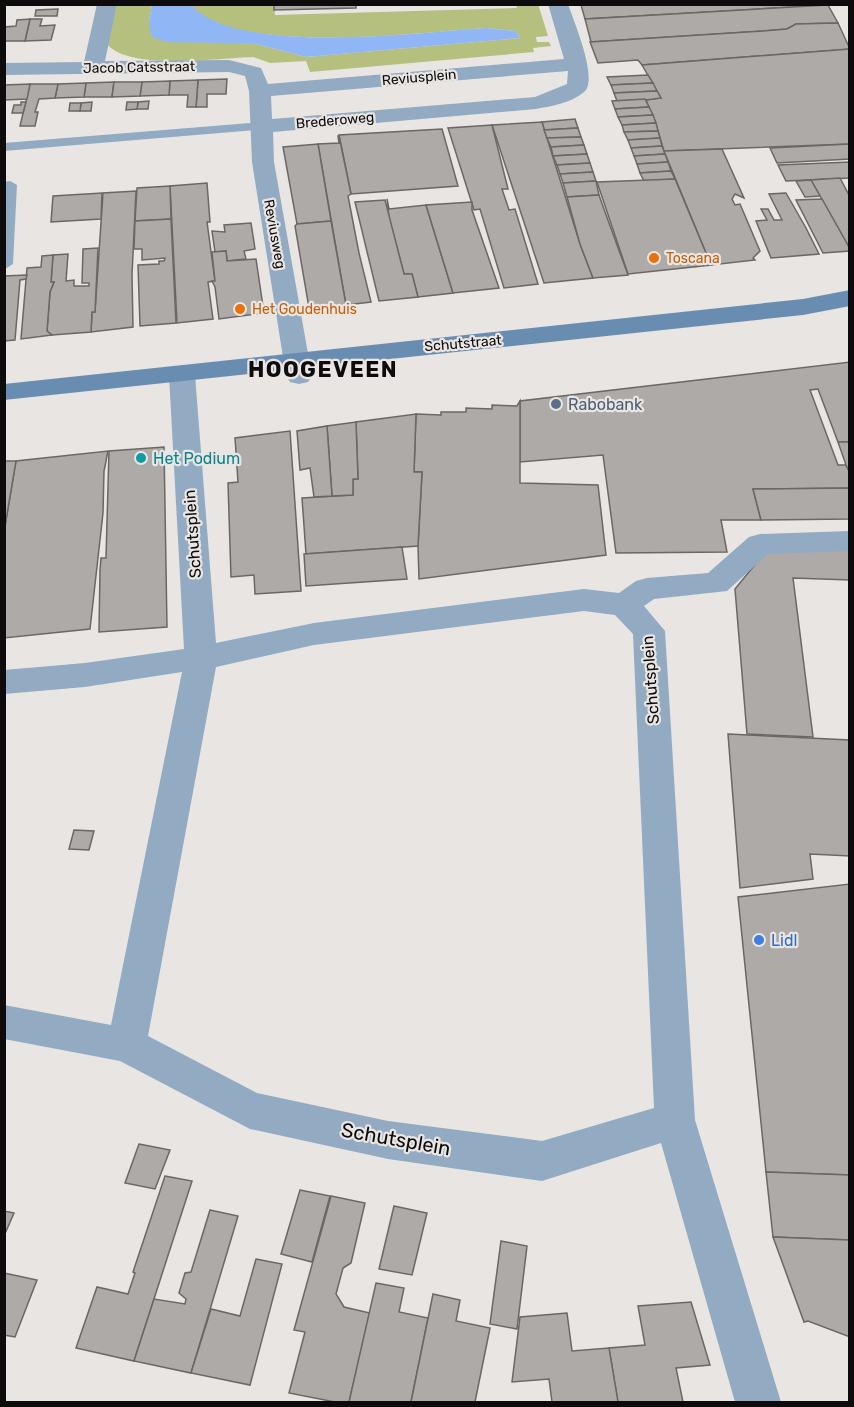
<svg xmlns="http://www.w3.org/2000/svg" width="854" height="1407" font-family="Rubik,sans-serif">
	<style>
		.green { fill: #b5c07e }
		.water { fill: #91b6f5 }
		.building { fill: #aeaaa8; stroke: #6a6765; stroke-width: 1.5 }
		.lines { fill: none; stroke-linecap: round; stroke-linejoin: round }
		.lane { fill: #92abc3; fill-rule: evenodd }
		.street { fill: #92abc3; fill-rule: evenodd }
		.secondary { fill: #698db1; fill-rule: evenodd }
		.food-dot { fill: #e8710a; stroke: #e8e5e3; stroke-width: 2 }
		.service-dot { fill: #5c6f8a; stroke: #e8e5e3; stroke-width: 2 }
		.culture-dot { fill: #0f9aa8; stroke: #e8e5e3; stroke-width: 2 }
		.shop-dot { fill: #3f7fe0; stroke: #e8e5e3; stroke-width: 2 }
		.labels { text-anchor: middle; stroke-width: 4.5; stroke-linejoin: round; paint-order: stroke }
		.far-street-label { font-size: 14px; fill: #0d0b0b; stroke: #e8e5e3 }
		.far-food-label { font-size: 14px; fill: #c56008; stroke: #e8e5e3; text-anchor: start }
		.service-label { font-size: 16px; fill: #4e5e75; stroke: #e8e5e3; text-anchor: start }
		.culture-label { font-size: 16px; fill: #0d838f; stroke: #e8e5e3; text-anchor: start }
		.street-label { font-size: 16px; fill: #0d0b0b; stroke: #e8e5e3 }
		.shop-label { font-size: 16px; fill: #366cbe; stroke: #e8e5e3; text-anchor: start }
		.near-street-label { font-size: 20px; fill: #0d0b0b; stroke: #e8e5e3 }
		.district-label { font-size: 22px; font-weight: bold; letter-spacing: 1.5px; fill: #0d0b0b; stroke: #e8e5e3 }
	</style>
	<rect width="100%" height="100%" fill="#e8e5e3"/>
	<!-- green -->
	<path class="green" d="M538 4 548 36 536 37 537 42H549L551 46 533 48 534 52 310 72 306 61 270 63 253 57C220 58 128 71 107 44L113 5H152L149 21 217 42 256 44 306 57 520 38 516 31 486 28C422 32 233 57 191 5H274L275 15 517 8 516 5Z"/>
	<!-- water -->
	<path class="water" d="M191 4C233 57 422 32 486 28L516 31 520 38 306 57 256 44 165 42 151 36 149 21 152 5Z"/>
	<!-- building -->
	<g class="building">
		<path d="M274 4H356V8L274 10Z"/>
		<path d="M581 5 582 4 828 5 585 19Z"/>
		<path d="M828 5 838 23 796 24 787 29 763 31 591 42 585 19Z"/>
		<path d="M58 9 57 16H35L36 10Z"/>
		<path d="M30 19H42L40 26 55 25 51 40 25 41Z"/>
		<path d="M30 19 25 41H4V27L16 26 17 20Z"/>
		<path d="M838 23 850 49 642 65 638 60 598 63 590 42 763 31 787 29 796 24Z"/>
		<path d="M850 49V144L664 151 655 121 646 100 661 98 642 65Z"/>
		<path d="M648 75 653 83 611 85 607 77Z"/>
		<path d="M227 79 226 94H207V107H196L198 80Z"/>
		<path d="M198 80 196 107H187L188 95H169L170 81Z"/>
		<path d="M170 81 169 95 140 96 142 82Z"/>
		<path d="M114 82 112 97H84L86 83Z"/>
		<path d="M114 82H142L140 96 112 97Z"/>
		<path d="M86 83 84 97 55 98 58 84Z"/>
		<path d="M653 83 657 91 614 93 611 85Z"/>
		<path d="M30 84H58L55 98 39 99 35 112H38L35 126H20Z"/>
		<path d="M30 84 27 99 4 100V85Z"/>
		<path d="M657 91 661 98 646 100 617 101 614 93Z"/>
		<path d="M645 99 649 107 615 109 612 101Z"/>
		<path d="M149 101 148 109H137L138 102Z"/>
		<path d="M21 102H26L23 113H12L14 105H21Z"/>
		<path d="M92 102 91 111H80L81 103Z"/>
		<path d="M127 102H138L137 109 126 110Z"/>
		<path d="M70 103H81L80 111H69Z"/>
		<path d="M649 107 653 115 618 117 615 109Z"/>
		<path d="M653 115 656 123 622 125 618 117Z"/>
		<path d="M575 119 578 128 544 130 542 122Z"/>
		<path d="M542 122 580 244 593 278 544 283 492 125Z"/>
		<path d="M656 123 658 131 624 132 622 125Z"/>
		<path d="M492 125 508 189H502L509 210 515 209 538 284 504 288 480 209 474 210 448 128Z"/>
		<path d="M578 128 581 137 547 138 544 130Z"/>
		<path d="M442 129 458 186 351 194 339 135Z"/>
		<path d="M658 131 660 138 628 140 624 132Z"/>
		<path d="M338 136H339L351 194 348 196 359 253 371 302 346 305 318 144 339 143Z"/>
		<path d="M581 137 584 145 551 147 547 138Z"/>
		<path d="M660 138 662 146 631 148 628 140Z"/>
		<path d="M318 144 331 221 297 224 283 147Z"/>
		<path d="M850 144V159L777 163 770 148Z"/>
		<path d="M584 145 587 154 553 156 551 147Z"/>
		<path d="M662 146 665 154 634 156 631 148Z"/>
		<path d="M722 149 744 198 735 194 732 199 735 205 740 204 760 251 753 258 755 260 711 265 664 151Z"/>
		<path d="M587 154 590 163 557 165 553 156Z"/>
		<path d="M665 154 668 162 637 164 634 156Z"/>
		<path d="M668 162 671 171 640 173 637 164Z"/>
		<path d="M850 162V178L786 181 778 165Z"/>
		<path d="M590 163 593 172 560 174 557 165Z"/>
		<path d="M671 171 675 179 644 181 640 173Z"/>
		<path d="M593 172 596 181 563 183 560 174Z"/>
		<path d="M840 178 850 197V249L811 180Z"/>
		<path d="M675 179 711 265 628 274 597 182Z"/>
		<path d="M811 180 820 196 805 197 796 181Z"/>
		<path d="M596 181 599 195 567 197 563 183Z"/>
		<path d="M207 183 210 222H207L215 281 208 282 213 319 177 323 170 186Z"/>
		<path d="M170 186 171 219 135 221 137 188Z"/>
		<path d="M136 191 132 275 133 327 91 332 92 312H95L103 193Z"/>
		<path d="M102 193 101 219 51 222 53 196Z"/>
		<path d="M786 193 806 228 819 254 771 258 756 221 767 220 761 209H768L774 220H782L769 194Z"/>
		<path d="M599 195 605 212 628 275 593 278 580 244 567 197Z"/>
		<path d="M387 199 389 209 426 205 453 293 418 297 412 274H404L389 218Z"/>
		<path d="M822 199 850 249V251L823 253 796 200Z"/>
		<path d="M385 200 404 274H412L418 297 379 301 355 202Z"/>
		<path d="M472 202V210L499 288 453 293 426 205Z"/>
		<path d="M171 219 176 323 140 326 138 265 159 264V261H164L165 258 142 260V249H134L135 221Z"/>
		<path d="M331 221 346 305 309 308 295 226 297 224Z"/>
		<path d="M251 223 255 249 244 251 246 259 227 261 226 251 215 252 212 231 225 232 224 225Z"/>
		<path d="M98 248 95 312H92L91 332 52 335 47 331 50 292 54 282H51L53 255 68 254 66 281 74 280V286H89V283H82L83 249Z"/>
		<path d="M226 251 227 261 256 259 264 313 219 319 215 287 212 281H215L212 252Z"/>
		<path d="M53 255 51 282H54L50 292 47 331 52 335 21 339 27 268 41 267 42 256Z"/>
		<path d="M27 275 26 279 20 280 15 340 4 341V276Z"/>
		<path d="M850 362V442H838L818 389 810 390 838 465H846L850 473V488L753 489 761 520H721L727 552 616 553 603 455 520 462V401Z"/>
		<path d="M520 401V483L598 485 606 555 419 579 418 546 422 472H414L416 414 441 415V412H466V408L492 409V405L517 406Z"/>
		<path d="M416 414 414 472H422L418 546 306 554 302 498 353 495V479H358L356 422Z"/>
		<path d="M356 422 358 479H353V495L332 496 327 426Z"/>
		<path d="M327 426 332 496 314 497 310 468 300 470 297 431Z"/>
		<path d="M290 431 301 591 255 594 254 575 231 577 228 483 238 482 235 438Z"/>
		<path d="M838 442H850V473L846 465Z"/>
		<path d="M164 447 167 627 99 632 100 570 101 558H106L109 451Z"/>
		<path d="M108 451 104 471 103 513 90 629 4 638V532L16 461Z"/>
		<path d="M4 461H16L4 532Z"/>
		<path d="M850 488V519L761 520 753 489Z"/>
		<path d="M402 547 407 579 306 586 304 554Z"/>
		<path d="M850 549V580L793 578 813 737 747 734 735 589 766 551Z"/>
		<path d="M728 734 850 740V856L810 854 813 879 740 888Z"/>
		<path d="M74 830 94 831 89 850 69 849Z"/>
		<path d="M850 884V1175L766 1172 738 897Z"/>
		<path d="M139 1144 170 1150 155 1189 125 1183Z"/>
		<path d="M766 1172 850 1175V1240L773 1237Z"/>
		<path d="M165 1176 192 1181 134 1361 76 1348 97 1287 128 1294 135 1273 133 1272Z"/>
		<path d="M300 1190 330 1196 312 1262 281 1254Z"/>
		<path d="M331 1196 365 1203 351 1263 343 1268 336 1294 344 1307 370 1313 349 1402H335L289 1393 305 1332 294 1330Z"/>
		<path d="M394 1206 427 1213 412 1275 379 1269Z"/>
		<path d="M210 1210 238 1216 191 1373 134 1361 154 1299 185 1304 186 1299 179 1293 185 1273 191 1272Z"/>
		<path d="M4 1211 14 1213 4 1236Z"/>
		<path d="M773 1237 850 1240V1337L808 1321 804 1322Z"/>
		<path d="M501 1241 527 1246 517 1329 490 1324Z"/>
		<path d="M256 1259 282 1264 250 1385 191 1373 211 1309 240 1316Z"/>
		<path d="M4 1273 37 1280 15 1337 4 1335Z"/>
		<path d="M376 1283 404 1288 399 1312 428 1318 411 1402H349Z"/>
		<path d="M433 1294 460 1300 456 1321 490 1328 475 1402H411Z"/>
		<path d="M691 1302 710 1365 676 1368 683 1402H618L609 1348 645 1345 638 1306Z"/>
		<path d="M567 1313 572 1351 609 1348 618 1402H552L549 1379 512 1382 520 1317Z"/>
	</g>
	<g class="lines">
		<!-- lane -->
		<g class="lane">
			<path d="M262 122 267 123V129L4 151V143Z"/>
			<path d="M10 181 17 185 13 264 5 269 4 182Z"/>
		</g>
		<!-- street -->
		<g class="street">
			<path d="M97 4H117L105 61 229 60 261 68 268 84 564 59 548 4H568C574 22 599 80 584 92 571 103 552 106 536 109L273 132 274 162 312 376 308 382 299 384 290 382 286 376 252 162 249 91 245 76 229 72 4 75V63L84 62ZM568 71 567 84 535 97 272 119 271 96Z"/>
			<path d="M182 367 191 369 195 375 216 643 314 623 584 589 619 593 636 581 647 578 708 573 749 537 760 534 850 531V551L768 554 727 591 654 599 644 606 665 631 695 1120 781 1402H735L661 1143 542 1181 388 1159 250 1129 120 1061 4 1039V1005L111 1025 182 672 85 687 4 694V670L85 663 184 649 169 375 173 369ZM584 611 615 615 633 634 654 1108 542 1141 388 1121 257 1093 148 1036 216 667 314 645Z"/>
		</g>
		<!-- secondary -->
		<path class="secondary" d="M850 290V306L803 315 4 400V384L803 299Z"/>
	</g>
	<!-- markers -->
	<g class="food-dot">
		<circle cx="654" cy="258" r="6"/>
		<circle cx="240" cy="309" r="6"/>
	</g>
	<circle class="service-dot" cx="556" cy="404" r="6"/>
	<circle class="culture-dot" cx="141" cy="458" r="6"/>
	<circle class="shop-dot" cx="759" cy="940" r="6"/>
	<g class="labels">
		<!-- far-street labels -->
		<g class="far-street-label">
			<text transform="translate(139 67) rotate(-1)" y="5">Jacob Catsstraat</text>
			<text transform="translate(419 77) rotate(-5)" y="5">Reviusplein</text>
			<text transform="translate(335 120) rotate(-5)" y="5">Brederoweg</text>
			<text transform="translate(275 234) rotate(80)" y="5">Reviusweg</text>
			<text transform="translate(463 343) rotate(-5)" y="5">Schutstraat</text>
		</g>
		<!-- far-food labels -->
		<g class="far-food-label">
			<text x="666" y="263">Toscana</text>
			<text x="252" y="314">Het Goudenhuis</text>
		</g>
		<!-- service labels -->
		<g class="service-label">
			<text x="568" y="410">Rabobank</text>
		</g>
		<!-- culture labels -->
		<g class="culture-label">
			<text x="153" y="464">Het Podium</text>
		</g>
		<!-- street labels -->
		<g class="street-label">
			<text transform="translate(192 534) rotate(-94)" y="6">Schutsplein</text>
			<text transform="translate(650 680) rotate(-94)" y="6">Schutsplein</text>
		</g>
		<!-- shop labels -->
		<g class="shop-label">
			<text x="771" y="946">Lidl</text>
		</g>
		<!-- near-street labels -->
		<g class="near-street-label">
			<text transform="translate(396 1139) rotate(10)" y="7">Schutsplein</text>
		</g>
		<!-- district labels -->
		<g class="district-label">
			<text x="323" y="377">HOOGEVEEN</text>
		</g>
	</g>
	<!-- border -->
	<rect width="854" height="1407" fill="none" stroke="#0d0b0b" stroke-width="12"/>
</svg>
